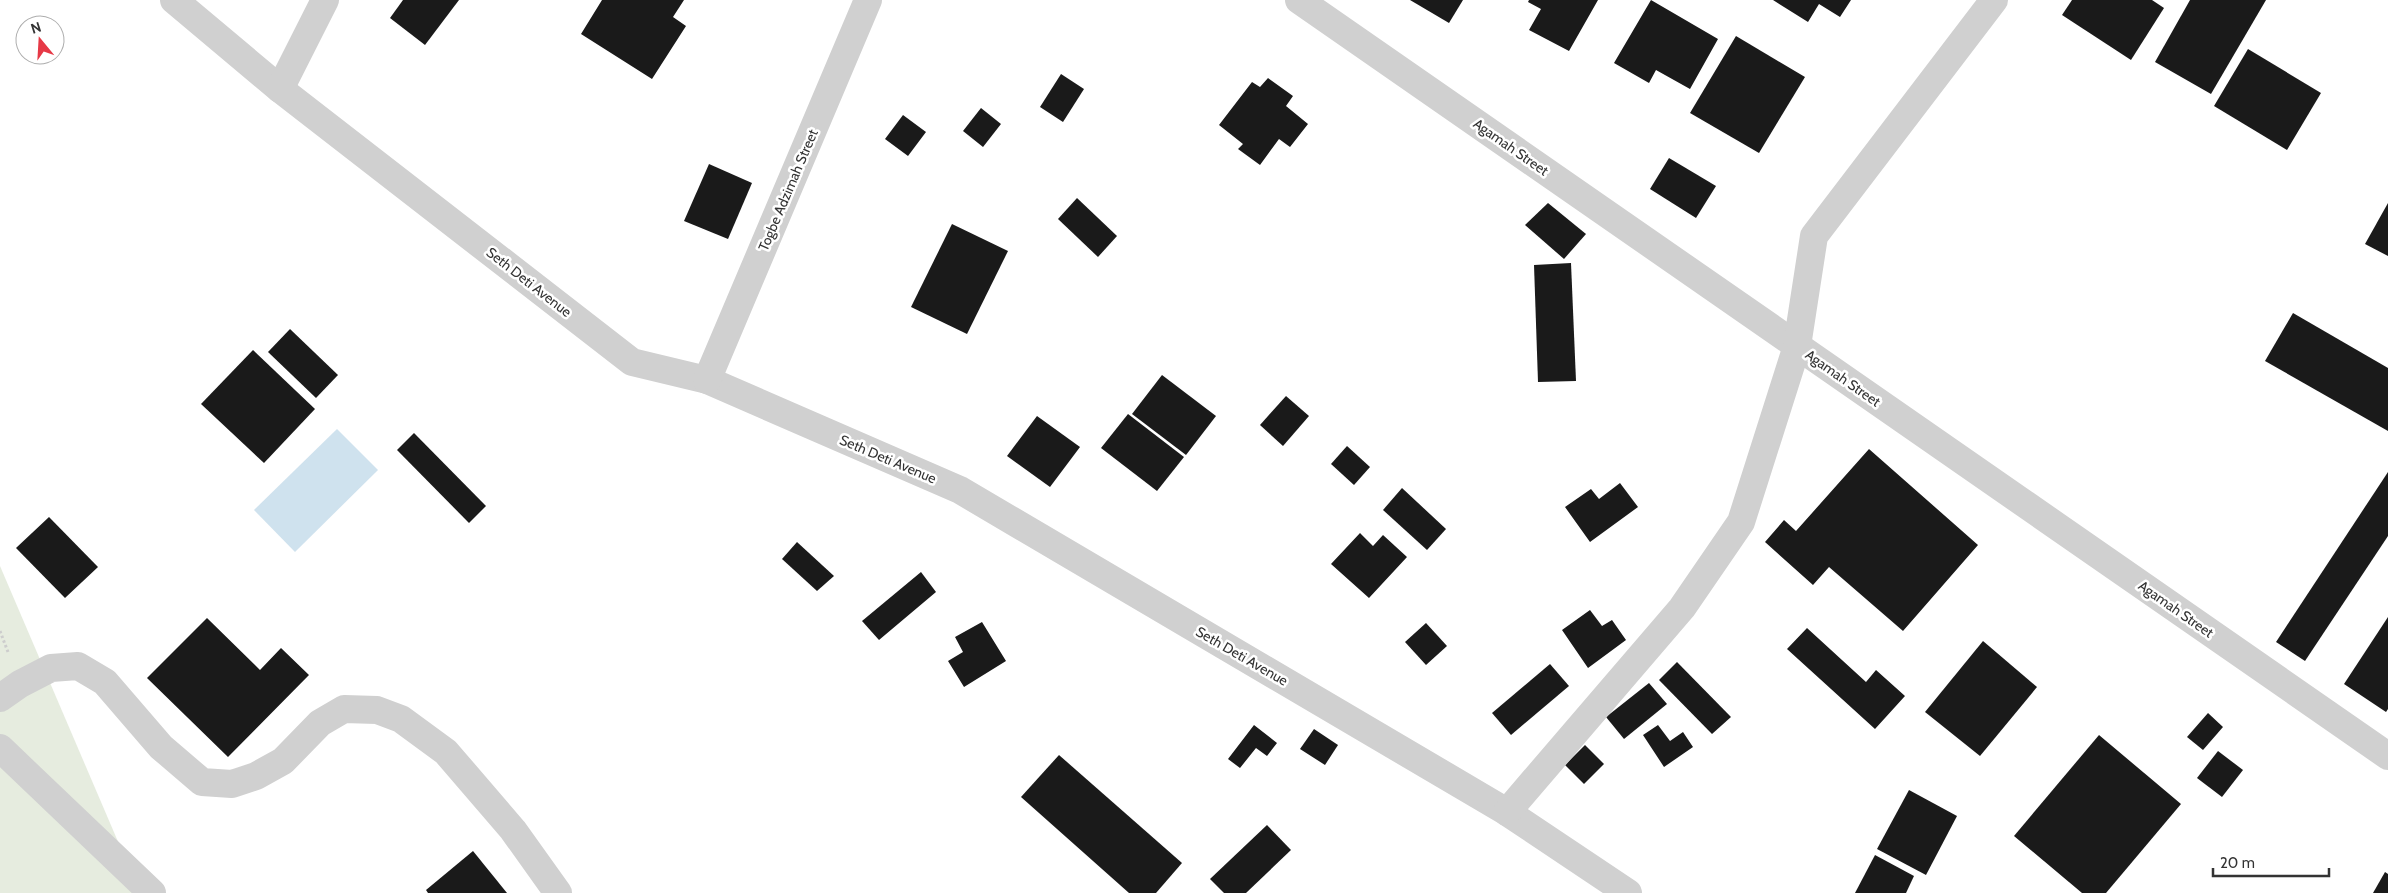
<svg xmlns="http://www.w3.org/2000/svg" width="2388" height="893" font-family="Cabin,sans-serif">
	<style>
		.green { fill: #e6ecdf }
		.water { fill: #cfe2ee }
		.building { fill: #1a1a1a }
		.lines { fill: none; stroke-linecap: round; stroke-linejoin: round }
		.path { stroke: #cdcdcd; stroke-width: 3; stroke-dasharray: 2.5 2.5; stroke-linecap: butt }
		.street { stroke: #d0d0d0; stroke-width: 28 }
		.labels { text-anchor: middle; stroke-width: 5; stroke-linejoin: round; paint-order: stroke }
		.street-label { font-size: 14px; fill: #333; stroke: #fff }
	</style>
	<rect width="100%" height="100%" fill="#fff"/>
	<!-- green -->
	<path class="green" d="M0 566 140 893H0Z"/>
	<!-- water -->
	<path class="water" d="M337 429 378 470 295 552 254 510Z"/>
	<!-- building -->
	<g class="building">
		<path d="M403 0H459L425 45 390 18Z"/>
		<path d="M602 0H684L673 17 686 26 652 79 581 34Z"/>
		<path d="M1410 0H1463L1449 23Z"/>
		<path d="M1529 0H1598L1569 51 1529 30 1541 9 1528 2Z"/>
		<path d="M1651 0 1718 39 1690 89 1656 70 1649 83 1614 63Z"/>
		<path d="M1773 0H1851L1840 17 1819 4 1808 22Z"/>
		<path d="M2072 0H2152L2164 8 2131 60 2062 15Z"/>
		<path d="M2190 0H2266L2211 94 2155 62Z"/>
		<path d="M1736 36 1805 77 1759 153 1690 113Z"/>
		<path d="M2248 49 2321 93 2287 150 2214 106Z"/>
		<path d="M1061 74 1084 89 1063 122 1040 107Z"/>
		<path d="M1268 78 1293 96 1286 106 1308 124 1290 147 1279 139 1260 165 1238 149 1243 144 1219 125 1252 82 1260 87Z"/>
		<path d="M981 108 1001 124 983 147 963 131Z"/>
		<path d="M903 115 926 132 908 156 885 139Z"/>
		<path d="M1669 158 1716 186 1696 218 1650 189Z"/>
		<path d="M709 164 752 183 728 239 684 221Z"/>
		<path d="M1077 198 1117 236 1098 257 1058 219Z"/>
		<path d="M1548 203 1586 234 1564 259 1525 225Z"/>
		<path d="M2388 203V256L2365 244Z"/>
		<path d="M952 224 1008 251 967 334 911 307Z"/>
		<path d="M1571 263 1576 381 1538 382 1534 265Z"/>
		<path d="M2293 313 2388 368V431L2265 361Z"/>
		<path d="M290 329 338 375 316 398 268 352Z"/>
		<path d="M253 350 315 409 264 463 201 404Z"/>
		<path d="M1162 375 1216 416 1186 455 1132 414Z"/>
		<path d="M1286 396 1309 416 1283 446 1260 425Z"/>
		<path d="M1128 414 1184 457 1157 491 1101 448Z"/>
		<path d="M1037 416 1080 447 1050 487 1007 456Z"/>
		<path d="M414 433 486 506 469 523 397 450Z"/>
		<path d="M1347 446 1370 467 1354 485 1331 464Z"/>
		<path d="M1869 449 1978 545 1903 631 1829 567 1813 585 1765 542 1784 520 1796 531Z"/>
		<path d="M2388 472V536L2305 661 2276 642Z"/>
		<path d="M1620 483 1638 507 1590 542 1565 507 1591 489 1599 499Z"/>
		<path d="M1402 488 1446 529 1427 550 1383 510Z"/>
		<path d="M49 517 98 567 65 598 16 548Z"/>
		<path d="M1360 533 1373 546 1383 535 1407 557 1369 598 1331 564Z"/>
		<path d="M797 542 834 576 817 591 782 559Z"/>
		<path d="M921 572 936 592 879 640 862 621Z"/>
		<path d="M1590 610 1602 626 1612 620 1626 640 1588 668 1562 630Z"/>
		<path d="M2388 617V709L2386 712 2344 684Z"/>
		<path d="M207 618 260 670 281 648 309 675 228 757 147 678Z"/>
		<path d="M982 622 1006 661 964 687 948 661 963 652 955 637Z"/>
		<path d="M1426 623 1447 646 1426 665 1405 642Z"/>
		<path d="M1807 628 1866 682 1876 670 1905 696 1875 729 1787 649Z"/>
		<path d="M1983 641 2037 687 1980 756 1925 712Z"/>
		<path d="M1677 662 1731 717 1712 734 1659 680Z"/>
		<path d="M1550 664 1569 686 1511 735 1492 713Z"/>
		<path d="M1649 683 1667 704 1624 739 1606 717Z"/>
		<path d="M2208 713 2223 727 2203 750 2187 737Z"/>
		<path d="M1254 725 1277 743 1267 756 1256 748 1240 768 1228 759Z"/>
		<path d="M1658 725 1670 741 1683 732 1693 747 1664 767 1643 735Z"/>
		<path d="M1314 729 1338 745 1325 765 1300 749Z"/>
		<path d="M2099 735 2181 804 2106 893H2082L2014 836Z"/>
		<path d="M1585 745 1604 764 1584 784 1565 765Z"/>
		<path d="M2218 751 2243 770 2222 797 2197 778Z"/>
		<path d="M1059 755 1182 863 1156 893H1129L1021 797Z"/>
		<path d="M1909 790 1957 816 1926 875 1877 849Z"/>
		<path d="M1267 825 1291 850 1246 893H1224L1210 879Z"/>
		<path d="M473 851 507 893H428L426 890Z"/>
		<path d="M1875 855 1914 876 1906 893H1855Z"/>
		<path d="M2385 872 2388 874V893H2373Z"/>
	</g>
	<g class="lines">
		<!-- path -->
		<path class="path" d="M0 631 8 652"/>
		<!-- street -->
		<g class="street">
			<path d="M174 0 280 89 632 362 707 380 960 490 1507 812 1628 893"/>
			<path d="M1299 0 2388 756"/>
			<path d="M280 89 325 0"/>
			<path d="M707 380 868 0"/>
			<path d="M0 698 20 684 51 668 78 666 105 682 161 747 202 782 232 784 256 776 283 761 320 723 344 709 377 710 401 719 446 752 513 830 558 893"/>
			<path d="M0 748 152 893"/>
			<path d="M1507 812 1682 608 1741 522 1797 346 1814 236 1994 0"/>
		</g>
	</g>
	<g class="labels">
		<!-- street labels -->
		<g class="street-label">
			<text transform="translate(1511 147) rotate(35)" y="5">Agamah Street</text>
			<text transform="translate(788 190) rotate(-67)" y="5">Togbe Adzimah Street</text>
			<text transform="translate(529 282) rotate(38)" y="5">Seth Deti Avenue</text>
			<text transform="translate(1843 378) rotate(35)" y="5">Agamah Street</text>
			<text transform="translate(888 459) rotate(23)" y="5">Seth Deti Avenue</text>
			<text transform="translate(2176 609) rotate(35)" y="5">Agamah Street</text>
			<text transform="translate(1242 656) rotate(30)" y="5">Seth Deti Avenue</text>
		</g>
	</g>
	<!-- north arrow -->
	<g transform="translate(40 40) rotate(342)"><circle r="24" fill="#ffffff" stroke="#adadad"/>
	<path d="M0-4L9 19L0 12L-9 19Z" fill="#e63946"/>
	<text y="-8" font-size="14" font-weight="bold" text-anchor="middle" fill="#333333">N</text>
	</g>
	<!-- scale -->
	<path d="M2213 868v8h116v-8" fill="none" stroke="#333333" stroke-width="2.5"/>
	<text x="2220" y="868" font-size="15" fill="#333333" stroke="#ffffff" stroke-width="4" paint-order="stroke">20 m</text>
</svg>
